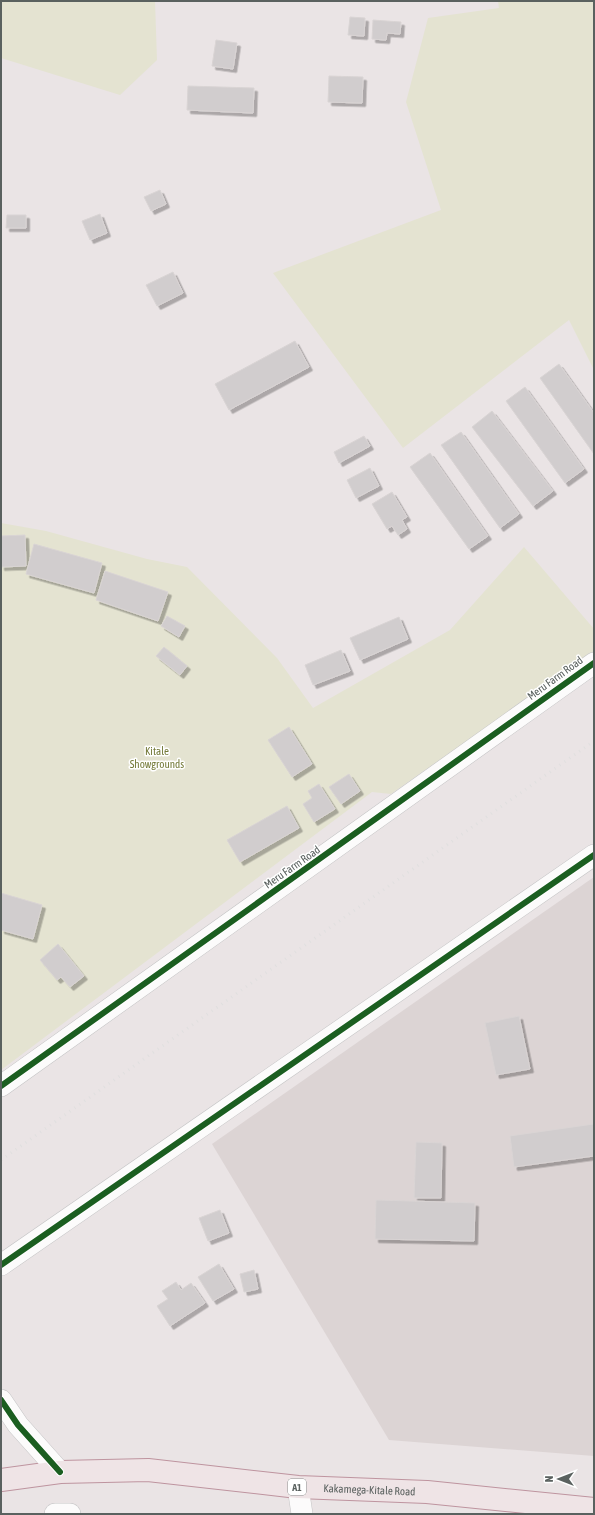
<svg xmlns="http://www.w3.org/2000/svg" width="595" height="1515" font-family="'Asap Condensed',sans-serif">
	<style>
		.education { fill: #dcd4d4 }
		.green { fill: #e4e3d1 }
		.building { fill: #d1cdce; stroke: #d9d4d4; filter: url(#shadow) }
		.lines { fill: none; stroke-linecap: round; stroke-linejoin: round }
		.minor-casing { stroke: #c4c4c5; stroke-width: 22 }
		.trunk-casing { stroke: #be949f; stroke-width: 24 }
		.minor { stroke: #fcfbfb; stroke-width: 21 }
		.trunk { stroke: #efe4e6; stroke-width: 22 }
		.rail { stroke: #e0dfdf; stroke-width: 3; stroke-dasharray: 1 5; stroke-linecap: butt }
		.cycleway-casing { stroke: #fff; stroke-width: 8 }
		.cycleway { stroke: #1b5e20; stroke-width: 6 }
		.labels { text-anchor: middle; stroke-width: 3; stroke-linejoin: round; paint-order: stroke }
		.shield { fill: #fff; stroke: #8c908f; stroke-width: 1 }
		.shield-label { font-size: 10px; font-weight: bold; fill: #5a615f }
		.street-label { font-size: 11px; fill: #5a615f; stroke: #fff }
		.park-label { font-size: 11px; fill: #747a39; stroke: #fff }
	</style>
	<defs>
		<filter id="shadow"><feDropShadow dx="3.5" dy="3.5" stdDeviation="0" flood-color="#0004"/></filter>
	</defs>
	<rect width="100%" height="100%" fill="#eae4e5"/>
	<!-- education -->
	<path class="education" d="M594 877V1456L389 1440 212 1144Z"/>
	<!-- green -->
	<g class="green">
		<path d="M1 1H155L157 60 120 95 1 58Z"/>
		<path d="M498 1H594V370L569 320 403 448 273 273 441 210 406 102 428 18 499 8Z"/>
		<path d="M1 523 46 531 147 559 187 567 277 658 313 708 450 630 524 547 594 629V652L391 794 372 792 1 1070Z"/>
	</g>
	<!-- building -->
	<g class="building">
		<path d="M350 17 365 18 364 36 348 35Z"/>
		<path d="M373 20 401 22 400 34 387 33 386 40 372 39Z"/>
		<path d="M216 40 237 43 233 69 212 66Z"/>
		<path d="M329 76 363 77 362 103 328 102Z"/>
		<path d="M188 86 254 88 253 113 187 110Z"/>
		<path d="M160 190 166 204 151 211 144 197Z"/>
		<path d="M100 214 107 233 90 240 82 221Z"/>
		<path d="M7 215H26V228H6Z"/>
		<path d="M173 272 183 293 157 306 146 285Z"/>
		<path d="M295 341 309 367 229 410 215 384Z"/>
		<path d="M559 364 594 413V454L540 378Z"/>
		<path d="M525 387 584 469 565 483 506 401Z"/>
		<path d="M492 411 553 491 533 506 472 427Z"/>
		<path d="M461 432 519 514 500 528 441 445Z"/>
		<path d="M364 436 370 446 339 463 334 452Z"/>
		<path d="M430 453 488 536 469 549 410 467Z"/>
		<path d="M370 468 379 486 356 498 347 480Z"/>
		<path d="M392 492 407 517 402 520 407 529 398 535 392 526 387 529 372 504Z"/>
		<path d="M25 535 26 566 1 567V536Z"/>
		<path d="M34 544 102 563 94 593 26 574Z"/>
		<path d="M105 571 168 592 158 621 96 600Z"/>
		<path d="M167 616 185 626 179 637 161 626Z"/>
		<path d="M399 617 408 639 360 660 350 638Z"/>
		<path d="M164 647 187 666 180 675 156 656Z"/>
		<path d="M341 650 350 671 313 685 305 665Z"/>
		<path d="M289 727 312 764 292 777 268 740Z"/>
		<path d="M349 774 360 791 341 804 329 787Z"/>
		<path d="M319 784 335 809 314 822 303 804 312 798 308 791Z"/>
		<path d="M287 806 299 828 240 862 227 840Z"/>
		<path d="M1 893 42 905 33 939 1 930Z"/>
		<path d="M58 944 84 976 70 987 61 977 57 980 40 960Z"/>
		<path d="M519 1016 530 1069 496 1075 485 1023Z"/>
		<path d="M594 1124V1156L514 1167 510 1136Z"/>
		<path d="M416 1142 442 1143 441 1198H414Z"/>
		<path d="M376 1200 475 1203 474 1241 375 1239Z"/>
		<path d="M220 1210 229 1233 208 1241 199 1218Z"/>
		<path d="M219 1264 234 1289 213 1301 198 1277Z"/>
		<path d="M254 1270 258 1289 244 1292 240 1274Z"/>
		<path d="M176 1282 181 1290 191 1283 205 1303 170 1326 157 1306 168 1299 162 1291Z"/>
	</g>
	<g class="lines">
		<!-- minor casing -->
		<g class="minor-casing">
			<g id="minor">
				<path d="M1 1086 594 663"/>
				<path d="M1 1265 594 855"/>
				<path d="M1 1400 18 1425 60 1472"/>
				<path d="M298 1487 302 1514"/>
				<path d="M55 1514H70"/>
			</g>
		</g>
		<!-- trunk casing -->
		<g class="trunk-casing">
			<g id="trunk">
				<path id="s1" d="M1 1480 60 1472 148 1470 298 1487 427 1492 594 1509"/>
			</g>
		</g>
		<!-- minor -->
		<use href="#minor" class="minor"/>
		<!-- trunk -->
		<use href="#trunk" class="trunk"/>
		<!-- rail -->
		<path class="rail" d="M1 1160 594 741"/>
		<!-- cycleway casing -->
		<g class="cycleway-casing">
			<g id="cycleway">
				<path d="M1 1086 594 663"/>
				<path d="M1 1265 594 855"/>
				<path d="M1 1400 18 1425 60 1472"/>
			</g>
		</g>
		<!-- cycleway -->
		<use href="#cycleway" class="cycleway"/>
	</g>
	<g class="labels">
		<!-- shield labels -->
		<rect class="shield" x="288" y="1479" width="18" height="16" rx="3"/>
		<g class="shield-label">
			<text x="297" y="1491">A1</text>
		</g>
		<!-- street labels -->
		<g class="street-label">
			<text transform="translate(555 678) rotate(-36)" y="4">Meru Farm Road</text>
			<text transform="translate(292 867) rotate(-35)" y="4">Meru Farm Road</text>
			<text dy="4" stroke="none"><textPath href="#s1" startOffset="370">Kakamega-Kitale Road</textPath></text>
		</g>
		<!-- park labels -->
		<g class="park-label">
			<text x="157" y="755">Kitale<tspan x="157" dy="13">Showgrounds</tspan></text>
		</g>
	</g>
	<!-- border -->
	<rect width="595" height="1515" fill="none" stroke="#5a615f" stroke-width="4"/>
	<!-- north arrow -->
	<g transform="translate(559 1479) rotate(270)" stroke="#ffffff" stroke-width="3" paint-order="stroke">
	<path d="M0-3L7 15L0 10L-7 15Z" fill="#5a615f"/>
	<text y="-6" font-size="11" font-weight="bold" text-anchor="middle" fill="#5a615f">N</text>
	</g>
</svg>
